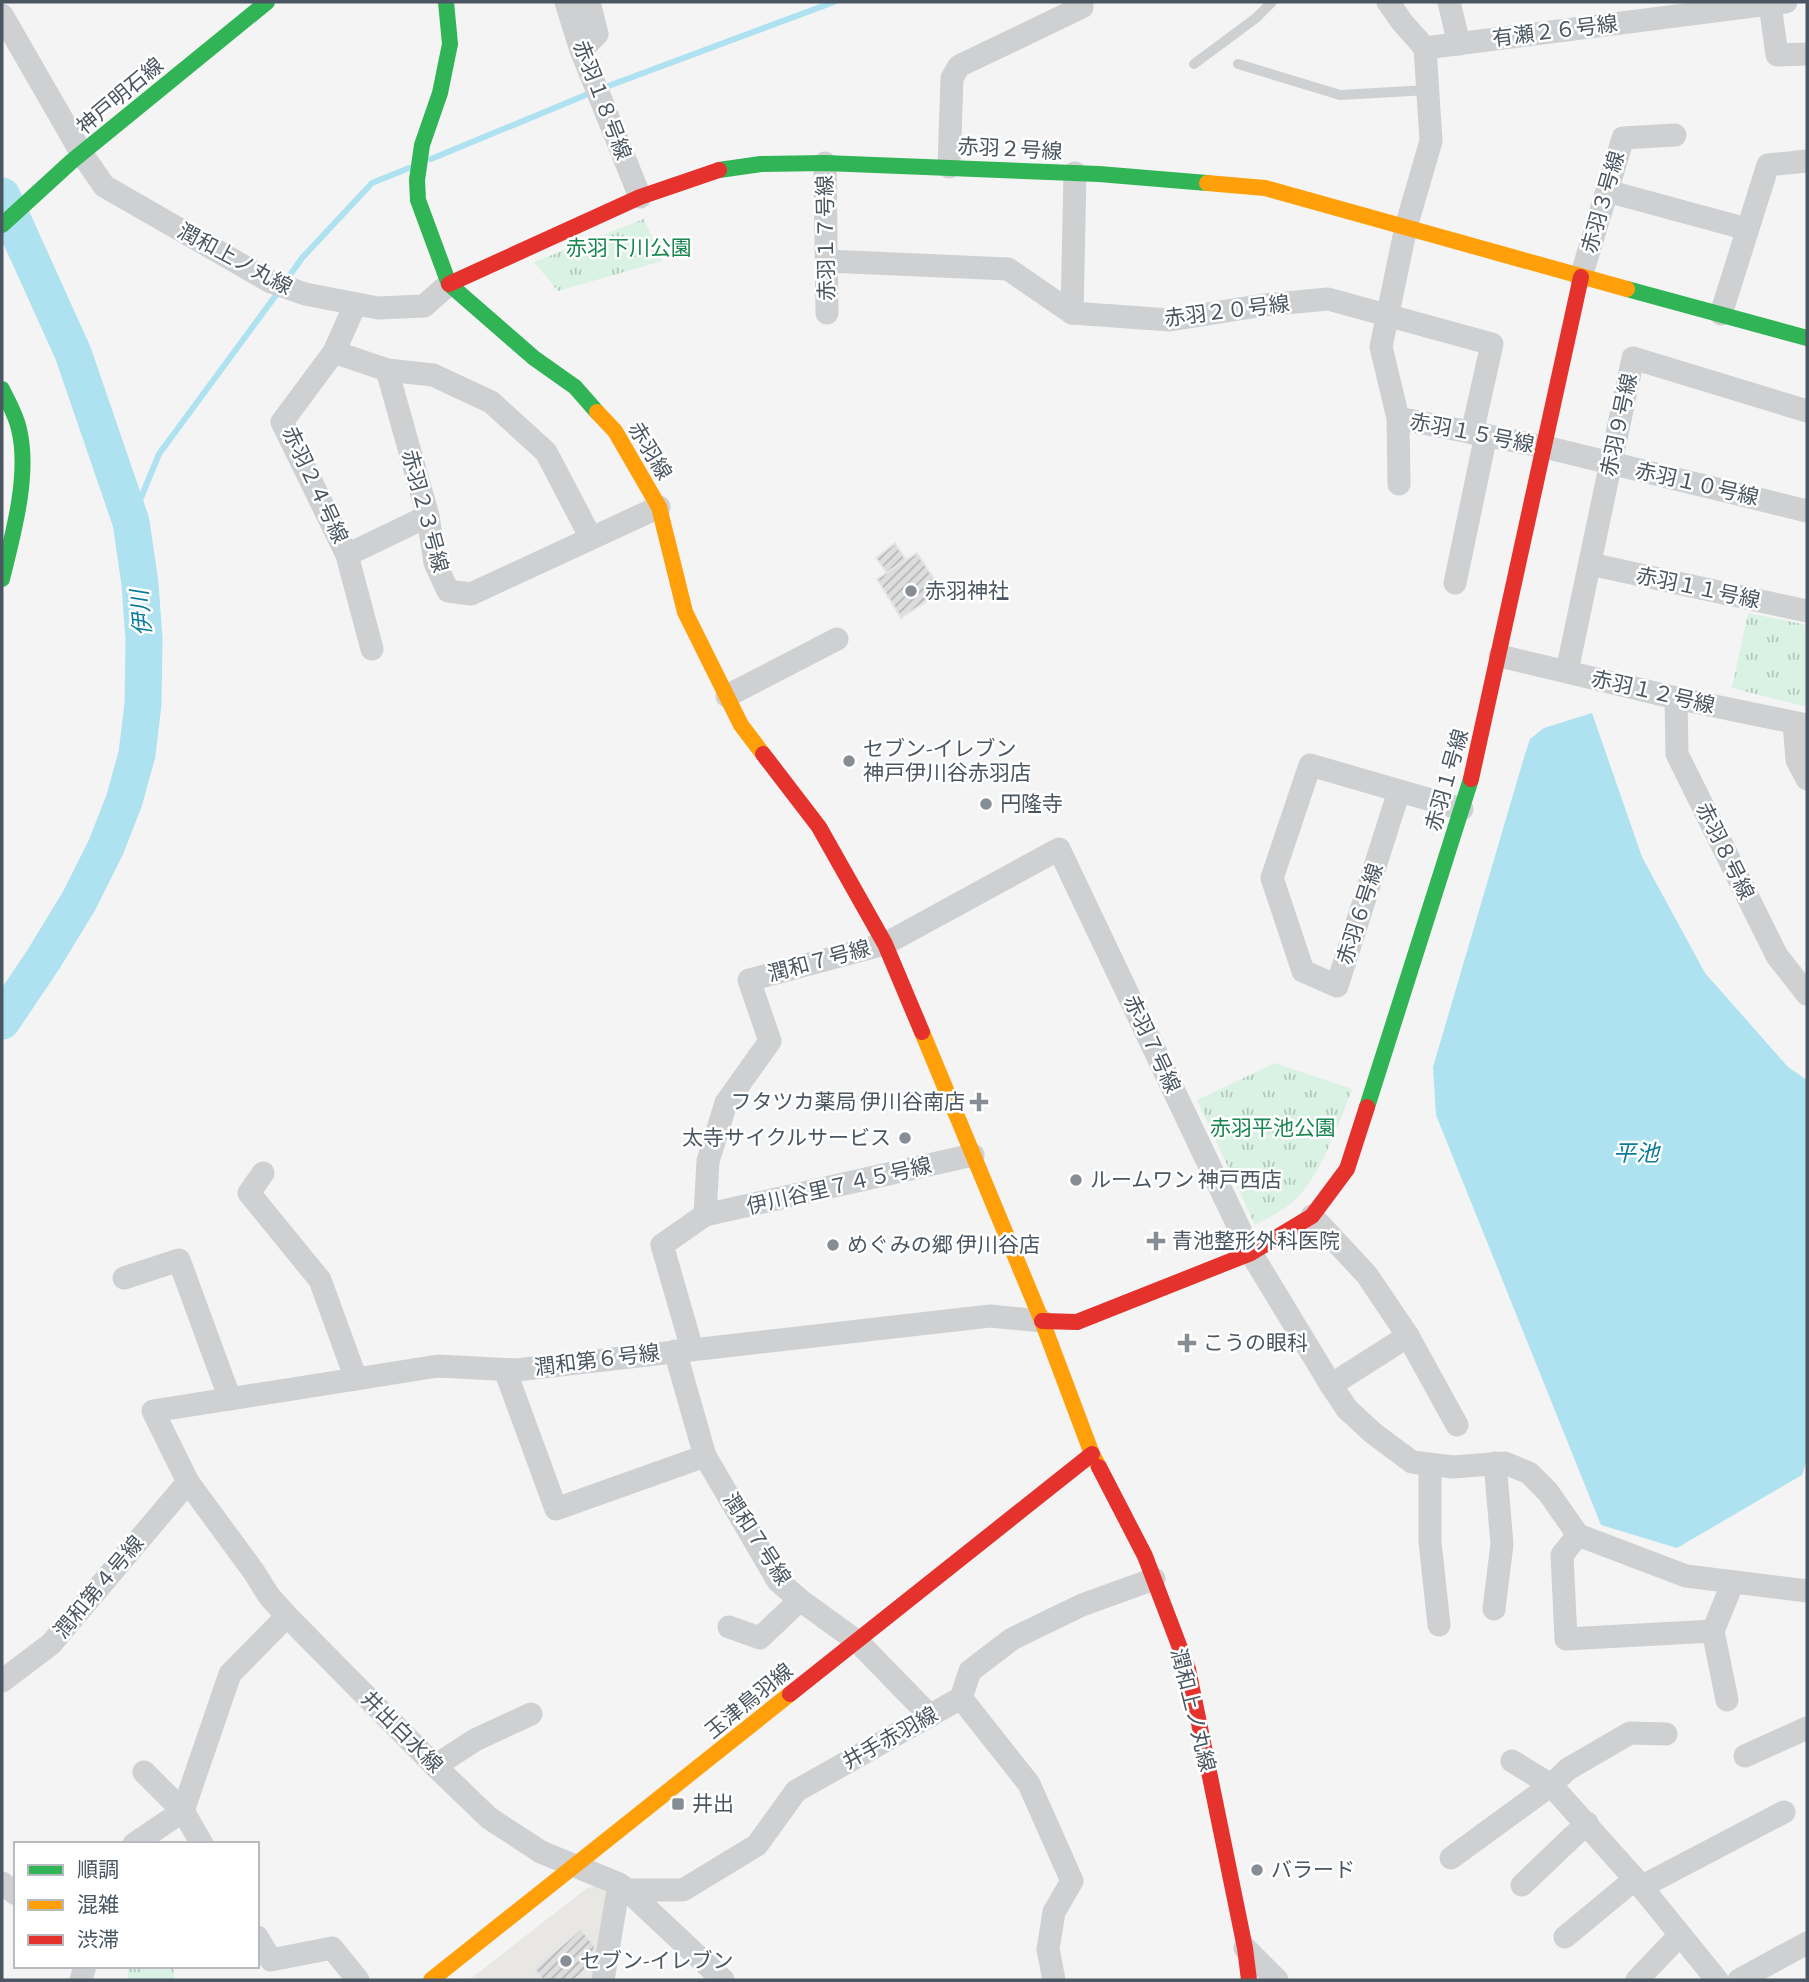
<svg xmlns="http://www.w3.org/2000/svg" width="1809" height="1982" font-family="'Alegreya Sans','Noto Sans JP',sans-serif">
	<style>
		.commercial { fill: #e8e7e3 }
		.park { fill: url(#park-tufts) }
		.water { fill: #aee2f0 }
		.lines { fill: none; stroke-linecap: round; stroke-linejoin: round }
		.stream { stroke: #aee2f0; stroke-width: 6 }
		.river { stroke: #aee2f0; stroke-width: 37 }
		.building { fill: url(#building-hatch); stroke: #e5e6e7; stroke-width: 2 }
		.lane { stroke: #ced0d2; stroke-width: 10 }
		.street { stroke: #ced0d2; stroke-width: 23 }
		.fast { stroke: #30b455; stroke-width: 16 }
		.slow { stroke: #ff9f0a; stroke-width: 16 }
		.jam { stroke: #e5322d; stroke-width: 16 }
		.poi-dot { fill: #868d94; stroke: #fff; stroke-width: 2.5 }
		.labels { text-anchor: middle; stroke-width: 5; stroke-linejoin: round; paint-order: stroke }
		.street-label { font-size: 21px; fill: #4a5661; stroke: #fff }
		.park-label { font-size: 21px; fill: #17864f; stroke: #fff }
		.poi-label { font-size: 21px; fill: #4a5661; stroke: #fff; text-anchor: start }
		.water-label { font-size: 23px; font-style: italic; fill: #0c7c9b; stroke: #fff }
	</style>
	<defs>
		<pattern id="park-tufts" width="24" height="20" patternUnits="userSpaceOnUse" patternTransform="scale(1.75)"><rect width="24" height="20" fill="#d9f2e3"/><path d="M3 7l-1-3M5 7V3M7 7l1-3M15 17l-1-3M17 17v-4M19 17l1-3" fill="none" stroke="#b2c7bb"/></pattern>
		<pattern id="building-hatch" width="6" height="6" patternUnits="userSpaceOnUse" patternTransform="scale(1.75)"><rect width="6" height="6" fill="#ddddde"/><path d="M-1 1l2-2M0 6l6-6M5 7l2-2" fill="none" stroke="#b5b6b7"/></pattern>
	</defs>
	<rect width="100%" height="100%" fill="#f4f4f4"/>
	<!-- commercial -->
	<path class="commercial" d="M597 1886 608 1889 595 1980H469L587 1888Z"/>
	<!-- park -->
	<g class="park">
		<path d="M644 219 662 261 558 291 534 262Z"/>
		<path d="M1748 613 1807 625V707L1732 688Z"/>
		<path d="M1275 1063 1352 1089C1340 1121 1321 1174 1297 1198 1285 1210 1269 1217 1255 1225L1197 1100Z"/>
		<path d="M128 1966H173L175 1980H128Z"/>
	</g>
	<!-- water -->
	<path class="water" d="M1592 713 1642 857 1705 973 1788 1067 1807 1080V1460L1802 1475 1677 1548 1601 1525 1436 1115 1433 1067 1525 754 1530 739 1544 728Z"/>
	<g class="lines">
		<!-- stream -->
		<g class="stream">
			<path d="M603 88 834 2"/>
			<path d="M431 159 593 92"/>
			<path d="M285 282 302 258 372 183 409 168"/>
			<path d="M131 522 159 454 279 291"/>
		</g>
		<!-- river -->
		<path class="river" d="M2 196 73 353 131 522 140 584 144 639 143 704 137 754 124 801 106 847 79 901 43 960 2 1021"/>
	</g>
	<!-- building -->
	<g class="building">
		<path d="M895 543 906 560 887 573 876 558Z"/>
		<path d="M917 553 942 591 901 618 877 579Z"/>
		<path d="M581 1929 595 1946 594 1951 584 1960 589 1967 574 1980H543L534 1969Z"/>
	</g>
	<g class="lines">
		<!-- lane -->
		<g class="lane">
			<path d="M1194 64 1256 18 1272 2"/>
			<path d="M1238 64 1340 95 1428 90"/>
		</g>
		<!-- street -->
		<g class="street">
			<path d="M566 2 581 50 640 197"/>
			<path d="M1388 2 1402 22 1425 48 1786 2"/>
			<path d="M1449 2 1459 44"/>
			<path d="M1770 4 1777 55 1807 54"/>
			<path d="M2 15 82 154 104 186 271 282 305 294 378 308 424 306 449 284"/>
			<path d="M581 50 597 34 589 2"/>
			<path d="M825 163 827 313"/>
			<path d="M949 167 952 78 959 66 1082 7V2"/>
			<path d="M1607 191 1747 229"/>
			<path d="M827 261 1008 269 1072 313 1170 320 1264 305 1328 299 1492 344 1472 433"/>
			<path d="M1581 277 1623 138 1675 135"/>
			<path d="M355 305 334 352 282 422 347 555 428 516"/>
			<path d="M1072 313 1075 173"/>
			<path d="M1721 314 1768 165 1807 161"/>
			<path d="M334 352 387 370 433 375 491 402 546 452 591 538"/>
			<path d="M387 370 428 516 435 563 448 591 471 594 659 507"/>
			<path d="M1398 418 1545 447 1807 511"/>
			<path d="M1399 484 1398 418 1381 347 1406 227 1431 141 1425 48"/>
			<path d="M347 555 372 649"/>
			<path d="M1590 564 1807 611"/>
			<path d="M1455 583 1486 435"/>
			<path d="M1500 656 1676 698 1807 725"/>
			<path d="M1567 671 1633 358 1807 411"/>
			<path d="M727 696 837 639"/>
			<path d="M1676 698 1677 754 1777 956 1807 994"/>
			<path d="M1794 723 1797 760 1807 779"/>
			<path d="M1399 791 1337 986 1303 971 1272 878 1310 765 1462 809"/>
			<path d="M263 1173 249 1193 320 1280 356 1379"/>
			<path d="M705 1215 973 1155"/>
			<path d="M1312 1216 1367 1275 1408 1336 1457 1425"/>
			<path d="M124 1278 179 1260 230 1399"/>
			<path d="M692 1349 662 1245 705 1215 708 1161 726 1103 770 1041 749 980 885 944 1059 849 1251 1253 1331 1385 1347 1409 1373 1433 1412 1462 1453 1467 1505 1463 1529 1473 1548 1492 1578 1535 1686 1576 1807 1591"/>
			<path d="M675 1351 705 1456 778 1581 800 1600 858 1642 930 1716"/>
			<path d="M505 1370 556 1509 705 1456"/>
			<path d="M1331 1385 1408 1336"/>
			<path d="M1430 1465V1542L1439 1625"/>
			<path d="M1578 1535 1562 1555 1566 1639 1713 1631 1733 1582"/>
			<path d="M1494 1609 1502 1544 1495 1463"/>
			<path d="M729 1627 760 1638 800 1600"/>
			<path d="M1713 1631 1727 1700"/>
			<path d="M2 1681 51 1644 188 1482"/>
			<path d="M961 1698 1029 1784 1072 1881 1054 1912 1048 1949 1054 1980"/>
			<path d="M1745 1756 1807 1728"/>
			<path d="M1512 1761 1551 1785 1635 1879 1717 1980"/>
			<path d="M435 1766 475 1740 531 1714"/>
			<path d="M144 1772 183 1811 202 1844"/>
			<path d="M134 1844 183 1811 230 1674 287 1616"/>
			<path d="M1451 1858 1551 1785 1568 1769 1630 1733 1666 1734"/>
			<path d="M2 1883 16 1894"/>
			<path d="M1522 1885 1587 1823"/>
			<path d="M1641 1887 1784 1812"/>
			<path d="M627 1890H683L757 1845 796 1791 961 1698 970 1671 1012 1639 1082 1605 1154 1579"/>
			<path d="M257 1937 271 1960 332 1948 358 1980"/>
			<path d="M1565 1937 1635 1879"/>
			<path d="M1245 1948 1277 1980"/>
			<path d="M81 1980 85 1966"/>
			<path d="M603 1980 619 1884"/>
			<path d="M723 1980 627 1890 619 1884 541 1852 489 1818 435 1766 287 1616 269 1596 254 1572 188 1482 153 1411 438 1366 516 1370 990 1316 1042 1321"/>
			<path d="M1637 1980 1680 1935"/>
			<path d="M1739 1980 1807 1943"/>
		</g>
		<!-- fast -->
		<g class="fast">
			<path d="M446 2 450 44 440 93 422 145 417 180 418 200 449 284 534 358 575 387 597 412"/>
			<path d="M719 170 761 164 825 163 1099 174 1207 183"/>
			<path d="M2 225 72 161 267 2"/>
			<path d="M1627 289 1807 338"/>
			<path d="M2 389C8 402 16 415 19 429 30 475 13 534 2 579"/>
			<path d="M1367 1107 1471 779"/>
		</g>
		<!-- slow -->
		<g class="slow">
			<path d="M1207 183 1265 188 1627 289"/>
			<path d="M597 412 615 431 659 507 685 612 741 725 763 754"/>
			<path d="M922 1032 1042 1321 1092 1454 1099 1467"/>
			<path d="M431 1980 790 1694"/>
		</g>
		<!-- jam -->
		<g class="jam">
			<path d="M449 284 640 197 719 170"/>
			<path d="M763 754 819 827 885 944 922 1032"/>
			<path d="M1471 779 1581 277"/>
			<path d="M1042 1321 1077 1322 1251 1253 1312 1216 1347 1169 1367 1107"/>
			<path d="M1099 1467 1145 1556 1188 1669 1245 1948 1249 1980"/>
			<path d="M790 1694 1092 1454"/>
		</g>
	</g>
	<!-- markers -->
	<g class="poi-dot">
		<circle cx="911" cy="591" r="7"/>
		<circle cx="849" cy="761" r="7"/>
		<circle cx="986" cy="804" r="7"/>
		<path d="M975.5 1091.5h7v7h7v7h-7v7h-7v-7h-7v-7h7z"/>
		<circle cx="905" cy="1138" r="7"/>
		<circle cx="1076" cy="1180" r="7"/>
		<path d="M1152.5 1230.5h7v7h7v7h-7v7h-7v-7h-7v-7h7z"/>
		<circle cx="833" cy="1245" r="7"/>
		<path d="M1183.5 1332.5h7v7h7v7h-7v7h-7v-7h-7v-7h7z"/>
		<rect x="671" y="1797" width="14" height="14" rx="3.5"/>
		<circle cx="1257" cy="1870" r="7"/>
		<circle cx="566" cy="1961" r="7"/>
	</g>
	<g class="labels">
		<!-- street labels -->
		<g class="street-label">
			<text transform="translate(1555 31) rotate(-7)" y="7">有瀬２６号線</text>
			<text transform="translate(120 96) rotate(-40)" y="7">神戸明石線</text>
			<text transform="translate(602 100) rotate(69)" y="7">赤羽１８号線</text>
			<text transform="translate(1010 149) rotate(3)" y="7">赤羽２号線</text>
			<text transform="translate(1603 202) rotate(-74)" y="7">赤羽３号線</text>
			<text transform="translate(826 238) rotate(-91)" y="7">赤羽１７号線</text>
			<text transform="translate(235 259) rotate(28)" y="7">潤和上ノ丸線</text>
			<text transform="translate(1227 311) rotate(-7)" y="7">赤羽２０号線</text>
			<text transform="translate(1619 425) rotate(-78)" y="7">赤羽９号線</text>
			<text transform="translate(1472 433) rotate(11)" y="7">赤羽１５号線</text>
			<text transform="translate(650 451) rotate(59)" y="7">赤羽線</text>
			<text transform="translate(1697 484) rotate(13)" y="7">赤羽１０号線</text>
			<text transform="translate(315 485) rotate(65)" y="7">赤羽２４号線</text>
			<text transform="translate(425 511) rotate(75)" y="7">赤羽２３号線</text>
			<text transform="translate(1698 588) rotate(12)" y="7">赤羽１１号線</text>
			<text transform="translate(1653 692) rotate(13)" y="7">赤羽１２号線</text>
			<text transform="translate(1447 780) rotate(-74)" y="7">赤羽１号線</text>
			<text transform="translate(1725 851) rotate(64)" y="7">赤羽８号線</text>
			<text transform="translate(1360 914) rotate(-72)" y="7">赤羽６号線</text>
			<text transform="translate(819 961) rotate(-15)" y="7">潤和７号線</text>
			<text transform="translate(1152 1044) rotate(65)" y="7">赤羽７号線</text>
			<text transform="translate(839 1186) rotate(-13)" y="7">伊川谷里７４５号線</text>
			<text transform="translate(597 1360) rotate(-7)" y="7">潤和第６号線</text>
			<text transform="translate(757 1539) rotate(57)" y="7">潤和７号線</text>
			<text transform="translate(99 1587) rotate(-50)" y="7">潤和第４号線</text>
			<text transform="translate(749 1701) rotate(-39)" y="7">玉津鳥羽線</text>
			<text transform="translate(1193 1710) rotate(76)" y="7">潤和上ノ丸線</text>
			<text transform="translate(402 1732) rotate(45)" y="7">井出白水線</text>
			<text transform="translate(890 1738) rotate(-29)" y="7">井手赤羽線</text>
		</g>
		<!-- park labels -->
		<g class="park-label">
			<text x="629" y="255">赤羽下川公園</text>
			<text x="1273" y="1135">赤羽平池公園</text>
		</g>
		<!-- poi labels -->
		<g class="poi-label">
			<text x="925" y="598">赤羽神社</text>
			<text x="863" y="756">セブン-イレブン<tspan x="863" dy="24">神戸伊川谷赤羽店</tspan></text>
			<text x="1000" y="811">円隆寺</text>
			<text x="965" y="1109" text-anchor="end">フタツカ薬局 伊川谷南店</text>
			<text x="891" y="1145" text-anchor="end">太寺サイクルサービス</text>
			<text x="1090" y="1187">ルームワン 神戸西店</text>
			<text x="1172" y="1248">青池整形外科医院</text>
			<text x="847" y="1252">めぐみの郷 伊川谷店</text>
			<text x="1203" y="1350">こうの眼科</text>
			<text x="692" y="1811">井出</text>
			<text x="1271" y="1877">バラード</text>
			<text x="580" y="1968">セブン-イレブン</text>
		</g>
		<!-- water labels -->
		<g class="water-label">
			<text transform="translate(141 613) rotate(-95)" y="8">伊川</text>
			<text x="1636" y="1161">平池</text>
		</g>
	</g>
	<!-- border -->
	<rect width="1809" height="1982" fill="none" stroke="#4a5661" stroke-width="7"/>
	<!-- legend -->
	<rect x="14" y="1842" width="245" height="126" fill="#ffffff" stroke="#b7bbc0" stroke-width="2"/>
	<rect x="28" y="1865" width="35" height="10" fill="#30b455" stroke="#b7bbc0" stroke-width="2"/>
	<text x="77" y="1877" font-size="21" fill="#4a5661">順調</text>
	<rect x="28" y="1900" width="35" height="10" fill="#ff9f0a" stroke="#b7bbc0" stroke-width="2"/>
	<text x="77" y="1912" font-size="21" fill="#4a5661">混雑</text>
	<rect x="28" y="1935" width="35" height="10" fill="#e5322d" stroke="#b7bbc0" stroke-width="2"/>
	<text x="77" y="1947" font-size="21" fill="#4a5661">渋滞</text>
</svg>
